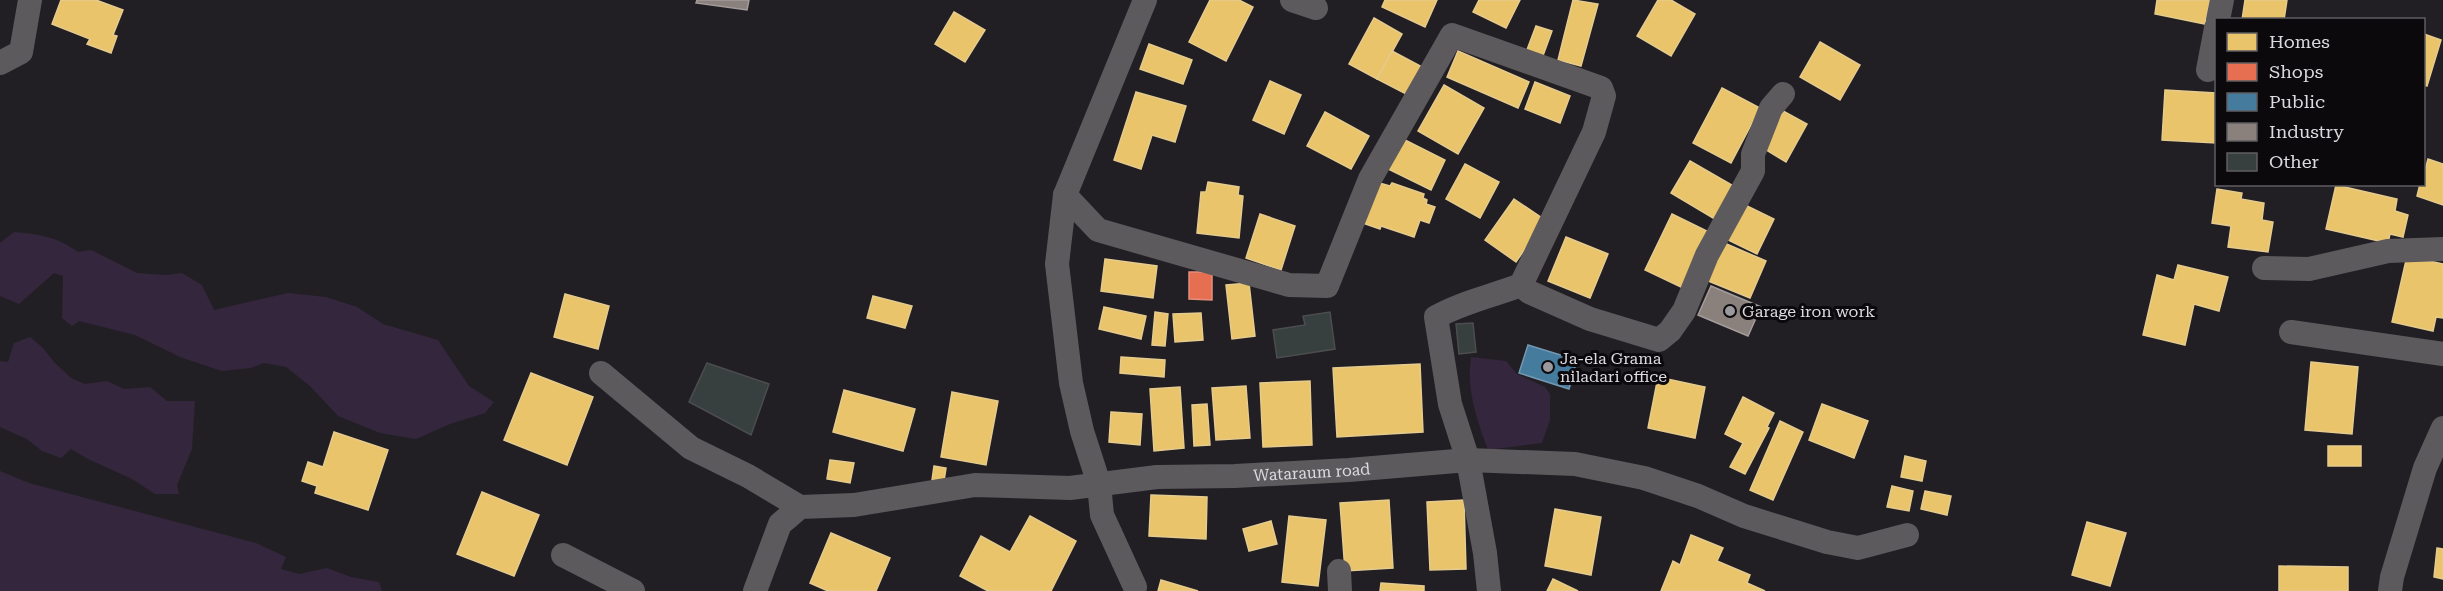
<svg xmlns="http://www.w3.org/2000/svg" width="2443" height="591" font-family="'Roboto Serif',serif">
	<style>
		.green { fill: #34263d }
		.homes { fill: #e9c46a; stroke: #e5cb8d; stroke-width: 1.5 }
		.shops { fill: #e76f51; stroke: #e48f7c; stroke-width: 1.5 }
		.public { fill: #457b9d; stroke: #7398b1; stroke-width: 1.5 }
		.industry { fill: #8a817c; stroke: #a39c9a; stroke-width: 1.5 }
		.building { fill: #38403f; stroke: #4c4d4e; stroke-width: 1.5 }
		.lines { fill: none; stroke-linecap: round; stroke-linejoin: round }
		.minor { stroke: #5c5a5d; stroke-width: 24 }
		.poi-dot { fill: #9c999e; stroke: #0b090c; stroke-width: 2 }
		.labels { text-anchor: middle; stroke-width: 6; stroke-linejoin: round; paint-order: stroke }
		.poi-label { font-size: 16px; fill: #dddadf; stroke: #0b090c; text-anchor: start }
		.street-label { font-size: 16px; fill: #dddadf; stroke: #0b090c }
	</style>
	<rect width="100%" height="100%" fill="#221f24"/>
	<!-- green -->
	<g class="green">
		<path d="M14 232C38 234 58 237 78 252L91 250 137 273 166 275 182 273 202 285 214 310 288 293 326 297 357 307 383 324 438 340 469 386 494 402 485 413 450 424 416 439 380 433 338 416 310 386 286 367 264 363 251 368 222 371 180 357 135 335 79 321 72 326 62 318 63 276 54 273 19 304 0 296V243Z"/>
		<path d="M30 337 43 348 54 362 71 378 85 384 107 381 124 389 150 387 167 401H195L192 449 177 485 179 494H155L132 479 88 459 71 449 61 458 42 451 27 439 0 427V361L8 362 14 343Z"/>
		<path d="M1471 357 1506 361 1517 374 1545 387 1550 394V420L1542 443 1488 450C1477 420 1466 390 1471 357Z"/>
		<path d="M0 471 29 483 256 543 286 557 281 569 299 574 327 568 351 577 379 582 382 591H0Z"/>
	</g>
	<!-- homes -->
	<g class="homes">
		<path d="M61 0H96L123 10 113 35 117 36 111 53 87 44 90 39 52 24Z"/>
		<path d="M1210 0H1239L1253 7 1226 61 1189 42Z"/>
		<path d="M1385 0H1437L1425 27 1382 7Z"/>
		<path d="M1479 0H1520L1506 28 1473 12Z"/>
		<path d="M1573 0 1598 4 1581 66 1558 60Z"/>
		<path d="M1658 0H1671L1695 14 1671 56 1637 36Z"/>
		<path d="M2157 0H2210L2205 24 2155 14Z"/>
		<path d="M2245 0H2287L2284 20H2242Z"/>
		<path d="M954 12 985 30 965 62 935 44Z"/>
		<path d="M1374 18 1402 34 1377 79 1349 64Z"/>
		<path d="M1536 26 1552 31 1541 61 1525 55Z"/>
		<path d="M2424 34 2441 40 2427 86 2424 85Z"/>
		<path d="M1820 42 1860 65 1840 100 1800 77Z"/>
		<path d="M1149 44 1192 60 1183 84 1140 69Z"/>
		<path d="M1392 51 1426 69 1412 97 1377 79Z"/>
		<path d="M1458 51 1529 82 1518 108 1447 77Z"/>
		<path d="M1270 81 1301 95 1284 134 1253 120Z"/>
		<path d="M1535 82 1570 96 1560 123 1525 109Z"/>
		<path d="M1444 85 1484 108 1458 154 1418 131Z"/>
		<path d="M1722 88 1760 108 1731 163 1693 143Z"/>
		<path d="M2165 90 2216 93V143L2162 140Z"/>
		<path d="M1136 92 1186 106 1175 142 1152 135 1141 169 1114 160Z"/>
		<path d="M1783 111 1807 124 1786 162 1763 148Z"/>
		<path d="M1325 112 1369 136 1351 169 1307 146Z"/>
		<path d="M1401 138 1445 160 1431 190 1386 168Z"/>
		<path d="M2428 159 2443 164V205L2417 196 2420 184H2424V174Z"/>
		<path d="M1690 161 1737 188 1718 221 1671 193Z"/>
		<path d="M1465 164 1499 182 1480 218 1446 199Z"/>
		<path d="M1208 182 1239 187 1238 195 1243 196 1239 238 1197 233 1201 192H1206Z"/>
		<path d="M1376 182 1390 186 1392 183 1424 194 1423 198 1427 200 1426 204 1435 207 1429 223 1420 220 1414 237 1381 226 1380 229 1357 221Z"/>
		<path d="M2336 185 2397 199 2395 211 2408 215 2403 237 2390 234 2388 243 2326 229Z"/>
		<path d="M2217 189 2242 193 2241 199 2264 203 2262 220 2273 222 2268 252 2228 247 2231 226 2212 223Z"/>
		<path d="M1514 199 1545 220 1516 262 1485 240Z"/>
		<path d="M1743 204 1774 219 1757 254 1726 239Z"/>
		<path d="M1260 214 1295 226 1281 270 1246 258Z"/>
		<path d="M1672 214 1709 232 1683 288 1645 270Z"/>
		<path d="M1566 237 1608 254 1590 298 1548 281Z"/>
		<path d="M1722 242 1766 261 1750 298 1706 280Z"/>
		<path d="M2407 256 2443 264V318L2436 317 2433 331 2392 322Z"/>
		<path d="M1105 259 1157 266 1153 298 1101 291Z"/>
		<path d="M2178 265 2228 277 2219 311 2194 304 2185 345 2143 335 2157 275 2174 280Z"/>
		<path d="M1249 283 1255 336 1232 339 1226 285Z"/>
		<path d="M565 294 609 306 598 349 554 337Z"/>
		<path d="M873 296 912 306 905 328 867 318Z"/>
		<path d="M1104 307 1146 316 1141 339 1099 329Z"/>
		<path d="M1155 312 1168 314 1165 346 1152 345Z"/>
		<path d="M1201 313 1203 340 1175 342 1173 314Z"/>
		<path d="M1121 357 1165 360 1164 377 1120 373Z"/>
		<path d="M2311 362 2358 367 2352 434 2305 430Z"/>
		<path d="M1420 364 1423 432 1337 437 1333 368Z"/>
		<path d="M531 373 593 397 567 465 504 440Z"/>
		<path d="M1658 377 1705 387 1695 438 1648 428Z"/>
		<path d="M1310 381 1312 445 1263 447 1260 383Z"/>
		<path d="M1246 386 1250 438 1216 440 1212 388Z"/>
		<path d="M1180 387 1184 448 1154 451 1150 389Z"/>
		<path d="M844 390 915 409 903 451 833 432Z"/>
		<path d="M952 392 998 401 986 465 941 457Z"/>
		<path d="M1743 397 1774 413 1767 427 1769 428 1745 474 1730 467 1743 443 1725 434Z"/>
		<path d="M1207 404 1210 445 1194 446 1192 405Z"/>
		<path d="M1822 404 1868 421 1854 458 1809 440Z"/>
		<path d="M1111 412 1142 414 1140 445 1109 442Z"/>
		<path d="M1780 421 1803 432 1773 500 1750 490Z"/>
		<path d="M334 432 388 450 368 510 315 493 317 486 302 481 308 462 323 467Z"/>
		<rect x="2328" y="446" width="33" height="20"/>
		<path d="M1905 456 1926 461 1922 481 1901 477Z"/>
		<path d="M830 460 854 463 850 483 827 479Z"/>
		<path d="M934 466 946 468 944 481 932 480Z"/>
		<path d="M1892 486 1913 491 1909 511 1887 507Z"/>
		<path d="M1925 491 1951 496 1947 515 1921 509Z"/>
		<path d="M482 492 539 515 514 576 457 554Z"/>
		<path d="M1151 495 1207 497 1206 539 1149 536Z"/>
		<path d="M1389 500 1393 568 1345 571 1340 503Z"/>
		<path d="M1464 500 1466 569 1430 570 1427 502Z"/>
		<path d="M1555 509 1601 517 1591 575 1545 566Z"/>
		<path d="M1030 516 1076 541 1051 591H988L960 576 981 536 1010 552Z"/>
		<path d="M1289 516 1326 520 1318 586 1282 582Z"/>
		<path d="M1271 521 1277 544 1249 551 1243 529Z"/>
		<path d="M2087 522 2126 533 2110 586 2072 575Z"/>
		<path d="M831 533 890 558 876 591H828L810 583Z"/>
		<path d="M1691 535 1723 548 1717 561 1750 575 1747 583 1765 591H1661L1673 561 1680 565Z"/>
		<path d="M2437 548 2443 549V579L2434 577Z"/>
		<path d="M2279 566 2348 567V591H2279Z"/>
		<path d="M1553 579 1578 591H1547Z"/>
		<path d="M1161 580 1198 591H1158Z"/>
		<path d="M1381 583 1424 586V591H1380Z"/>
	</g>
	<!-- shops -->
	<path class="shops" d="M1189 272H1212V300L1189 299Z"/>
	<!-- public -->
	<path class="public" d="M1528 345 1577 360 1569 389 1519 373Z"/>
	<!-- industry -->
	<g class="industry">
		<path d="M697 0H749L747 10 696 3Z"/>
		<path d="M1711 286 1761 307 1748 336 1698 315Z"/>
	</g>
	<!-- building -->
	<g class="building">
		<path d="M1330 312 1335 349 1277 358 1273 330 1305 325 1303 316Z"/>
		<path d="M1473 323 1476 352 1459 354 1456 324Z"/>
		<path d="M707 363 769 384 751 435 689 402Z"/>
	</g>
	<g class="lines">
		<!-- minor -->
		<g class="minor">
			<path d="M1145 0 1065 195 1098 230 1289 285 1327 286 1370 179 1452 35 1601 88 1604 96 1594 132 1521 285 1529 292 1590 319 1659 340 1670 331 1684 311 1707 255 1753 171V154L1771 108 1783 94"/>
			<path d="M1292 0 1316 8"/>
			<path d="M2218 20 2222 0"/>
			<path d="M0 63 21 52 30 0"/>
			<path d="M2208 70 2216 28"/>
			<path d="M1065 195 1057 264 1071 383 1082 431 1099 484 1102 515 1135 587"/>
			<path d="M2264 268 2309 269 2388 251 2443 249"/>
			<path d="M2291 332 2443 354"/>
			<path d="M601 373 691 448 748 476 800 507"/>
			<path d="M563 555 633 591"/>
			<path d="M1339 571 1340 591"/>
			<path id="s1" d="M755 591 780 524 800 507 854 505 975 485 1070 488 1157 477 1235 476 1349 470 1468 460 1575 464 1644 478 1698 496 1744 516 1827 542 1858 548 1907 535"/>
			<path d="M1489 591 1485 553 1468 460 1450 404 1436 317C1463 302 1492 296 1521 285"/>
			<path d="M2390 591 2392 577 2425 468 2443 428"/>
		</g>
	</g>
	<!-- markers -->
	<g class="poi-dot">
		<circle cx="1730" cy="311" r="6"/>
		<circle cx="1548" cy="367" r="6"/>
	</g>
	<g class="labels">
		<!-- poi labels -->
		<g class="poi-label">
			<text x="1742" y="317">Garage iron work</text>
			<text x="1560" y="364">Ja-ela Grama<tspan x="1560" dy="18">niladari office</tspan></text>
		</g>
		<!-- street labels -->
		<g class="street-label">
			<text dy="6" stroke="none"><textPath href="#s1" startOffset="612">Wataraum road</textPath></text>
		</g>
	</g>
	<!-- legend -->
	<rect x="2215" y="18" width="210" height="168" fill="#0b090c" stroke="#5f5d60" stroke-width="1.5"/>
	<rect x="2227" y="33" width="30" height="18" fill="#e9c46a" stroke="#5f5d60" stroke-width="1.5"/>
	<text x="2269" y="48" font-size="18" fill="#dddadf">Homes</text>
	<rect x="2227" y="63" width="30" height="18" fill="#e76f51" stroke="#5f5d60" stroke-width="1.5"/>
	<text x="2269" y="78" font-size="18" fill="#dddadf">Shops</text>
	<rect x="2227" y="93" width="30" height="18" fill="#457b9d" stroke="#5f5d60" stroke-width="1.5"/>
	<text x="2269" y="108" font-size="18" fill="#dddadf">Public</text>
	<rect x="2227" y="123" width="30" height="18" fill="#8a817c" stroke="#5f5d60" stroke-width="1.5"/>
	<text x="2269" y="138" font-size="18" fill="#dddadf">Industry</text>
	<rect x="2227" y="153" width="30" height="18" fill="#38403f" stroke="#5f5d60" stroke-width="1.5"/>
	<text x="2269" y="168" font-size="18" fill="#dddadf">Other</text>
</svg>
